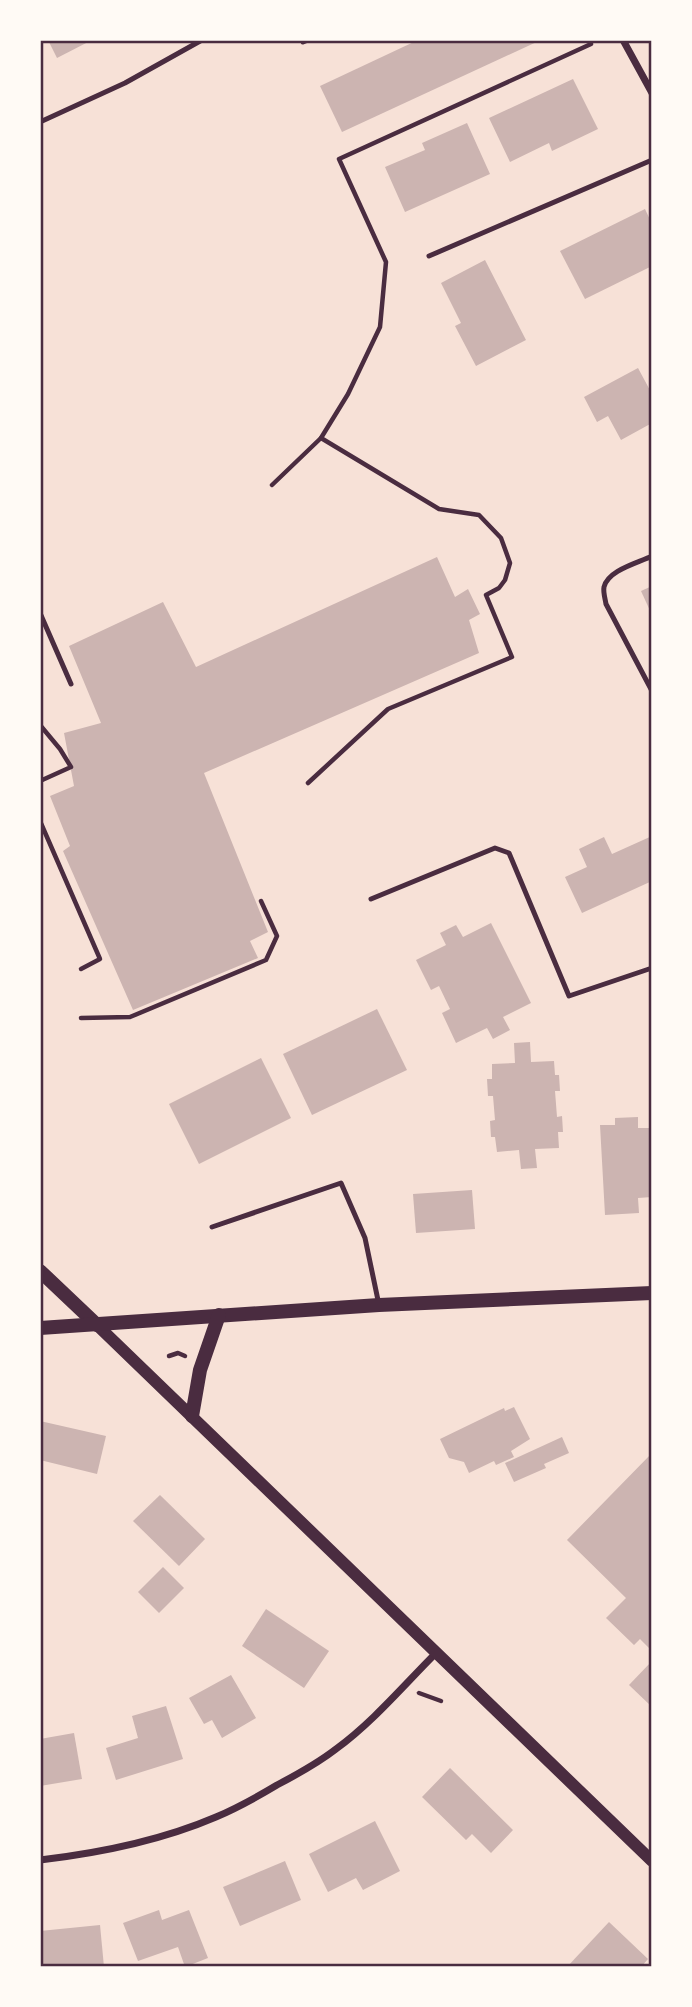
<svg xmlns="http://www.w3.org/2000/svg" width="692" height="2007" font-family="Manrope,sans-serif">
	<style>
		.building { fill: #ccb4b1 }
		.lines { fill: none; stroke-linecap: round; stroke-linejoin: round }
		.path { stroke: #4a2c40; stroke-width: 4.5 }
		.service { stroke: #4a2c40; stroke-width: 5 }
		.minor { stroke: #4a2c40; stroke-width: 7 }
		.tertiary { stroke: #4a2c40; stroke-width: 12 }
		.secondary { stroke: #4a2c40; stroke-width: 14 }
		.neatline { fill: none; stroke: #4a2c40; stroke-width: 2.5 }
	</style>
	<rect width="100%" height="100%" fill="#f7e1d7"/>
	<!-- building -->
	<g class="building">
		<path d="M48 40H92L57 58Z"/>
		<path d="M418 40H541L342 132 320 86Z"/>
		<path d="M573 79 598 129 552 151 549 143 510 162 489 118Z"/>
		<path d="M467 123 490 174 405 212 385 167 425 150 422 143Z"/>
		<path d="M645 209 652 224V266L585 299 560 251Z"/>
		<path d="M485 260 526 340 476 366 455 326 461 323 441 283Z"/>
		<path d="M638 368 652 394V423L621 440 608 416 597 422 584 397Z"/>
		<path d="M437 557 455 597 468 589 480 614 469 620 479 653 204 773 268 932 250 941 258 958 133 1010 63 851 70 846 50 796 74 786 64 733 101 723 69 646 163 602 196 667Z"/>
		<path d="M652 586V615L641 591Z"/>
		<path d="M652 836V881L582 913 565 877 587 867 579 849 604 837 612 854Z"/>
		<path d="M491 923 531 1003 503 1017 510 1030 493 1039 487 1028 456 1043 442 1013 450 1009 439 986 431 990 416 960 446 945 440 933 456 925 463 937Z"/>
		<path d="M377 1009 407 1070 312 1115 283 1054Z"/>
		<path d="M530 1042 531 1062 554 1061 555 1075H559L560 1091H555L557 1117 562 1116 563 1132H558L559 1148 535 1149 537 1168 521 1169 519 1150 497 1152 495 1137H491L490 1121 495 1120 493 1096H488L487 1079H492V1064L515 1063 514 1043Z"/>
		<path d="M261 1058 291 1118 199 1164 169 1104Z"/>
		<path d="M638 1117V1128H652V1197L638 1198 639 1213 605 1215 600 1125H615V1118Z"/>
		<path d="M472 1190 475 1229 416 1233 413 1194Z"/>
		<path d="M514 1407 530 1439 511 1451 514 1457 496 1465 494 1461 469 1473 464 1462 449 1458 440 1439 504 1408 505 1411Z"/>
		<path d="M40 1421 106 1436 97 1474 40 1460Z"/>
		<path d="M562 1437 569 1453 544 1464 546 1468 514 1482 505 1463Z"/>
		<path d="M652 1453V1651L640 1639 634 1645 606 1618 626 1598 567 1540Z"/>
		<path d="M160 1495 205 1539 179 1566 133 1521Z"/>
		<path d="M163 1567 184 1588 159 1613 138 1592Z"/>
		<path d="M266 1609 329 1651 304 1688 242 1646Z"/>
		<path d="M652 1661V1707L629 1685Z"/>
		<path d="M231 1675 256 1718 222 1738 212 1720 204 1724 189 1698Z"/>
		<path d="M166 1706 183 1759 116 1780 106 1748 138 1738 132 1716Z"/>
		<path d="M74 1733 82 1779 40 1786V1739Z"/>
		<path d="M450 1768 513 1830 491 1853 472 1834 466 1840 422 1797Z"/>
		<path d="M375 1821 400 1871 363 1890 356 1878 328 1892 309 1854Z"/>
		<path d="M285 1861 301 1900 240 1926 223 1887Z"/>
		<path d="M159 1910 162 1920 189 1910 208 1958 185 1967 178 1947 138 1961 123 1923Z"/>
		<path d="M609 1922 648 1959 641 1967H567Z"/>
		<path d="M100 1925 104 1967H40V1931Z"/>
	</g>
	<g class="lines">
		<!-- path -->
		<g class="path">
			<path d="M272 485 321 438 348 394 380 327 386 262 339 159 591 44"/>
			<path d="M40 725 60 749 71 767 40 781"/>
			<path d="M308 783 388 709 512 657 486 595 499 588 505 580 510 563 501 538 479 515 439 509 321 438"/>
			<path d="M40 821 100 959 81 969"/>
			<path d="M81 1018 130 1017 266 960 277 936 261 901"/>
			<path d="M169 1356 178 1353 185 1356"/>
			<path d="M419 1693 441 1701"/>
		</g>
		<!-- service -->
		<g class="service">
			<path d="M303 42 308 40"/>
			<path d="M40 122 125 83 202 40"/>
			<path d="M429 256 652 160"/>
			<path d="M652 556C638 563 608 570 604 587 603 592 605 598 606 604L652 691"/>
			<path d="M40 613 71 684"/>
			<path d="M371 899 495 848 509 853 569 996 652 968"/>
			<path d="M212 1227 341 1183 365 1238 379 1305"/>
		</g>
		<!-- minor -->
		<g class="minor">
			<path d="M623 40 652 93"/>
			<path d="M40 1860C100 1853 160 1841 216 1817 237 1808 257 1797 277 1785 298 1774 318 1763 336 1749 373 1722 404 1685 436 1653"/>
		</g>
		<!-- tertiary -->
		<path class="tertiary" d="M97 1325 652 1861"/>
		<!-- secondary -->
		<g class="secondary">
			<path d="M40 1271 97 1325"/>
			<path d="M40 1328 379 1305 652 1293"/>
			<path d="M192 1416 200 1370 219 1315"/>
		</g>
	</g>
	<!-- border -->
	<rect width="692" height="2007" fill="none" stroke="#fffaf5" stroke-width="84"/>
	<rect x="42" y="42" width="608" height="1923" class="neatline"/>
</svg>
